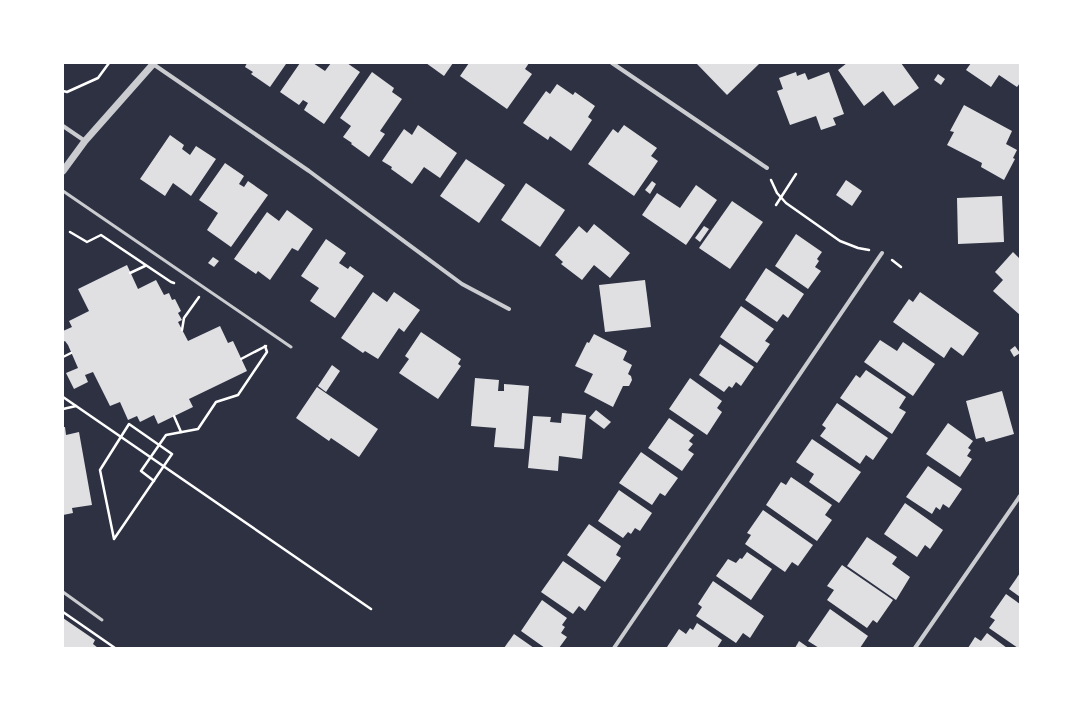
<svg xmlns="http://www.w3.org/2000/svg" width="1083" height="711" font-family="Poppins,sans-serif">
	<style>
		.building { fill: #e0e0e3 }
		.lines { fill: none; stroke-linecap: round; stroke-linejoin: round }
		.path { stroke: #fff; stroke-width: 2.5 }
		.service { stroke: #caccd0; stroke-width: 3 }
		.minor { stroke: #caccd0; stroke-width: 4 }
		.tertiary { stroke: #caccd0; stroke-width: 7 }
	</style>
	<rect width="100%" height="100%" fill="#2d3142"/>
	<!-- building -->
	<g class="building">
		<path d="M247 63H284L286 64 270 87 251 74 253 72 245 67Z"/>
		<path d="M300 63H313L325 71 331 63H347L360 72 324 124 304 110 308 103 303 100 299 105 280 92Z"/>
		<path d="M426 63H453L444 76Z"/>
		<path d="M469 63H529L525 69 532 74 507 109 460 76Z"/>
		<path d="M696 63H758L759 64 727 95Z"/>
		<path d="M847 63H901L919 88 894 106 883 91 864 106 838 70Z"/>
		<path d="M971 63H1020V83L1017 87 999 75 991 87 966 70Z"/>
		<path d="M372 72 394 88 392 92 402 99 380 131 385 134 369 157 351 144 352 143 343 137 351 126 340 118Z"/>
		<path d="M796 72 797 76 805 73 808 80 829 72 844 114 833 118 836 125 821 130 816 116 790 125 777 91 783 89 779 78Z"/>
		<path d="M938 74 945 79 941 85 934 80Z"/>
		<path d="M557 84 573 95 575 92 595 106 588 117 592 120 571 151 550 136 548 140 523 123 546 91 550 94Z"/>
		<path d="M964 105 1012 131 1006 144 1017 150 1013 158 1015 159 1004 180 981 167 982 163 947 145 954 132 950 131Z"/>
		<path d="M418 125 457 153 440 178 424 167 412 184 391 169 392 167 382 161 404 129 412 135Z"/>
		<path d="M624 125 657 148 651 156 658 161 634 196 588 164 613 129 618 133Z"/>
		<path d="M170 135 184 145 182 149 190 155 196 146 216 159 191 196 173 183 165 196 140 179Z"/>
		<path d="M466 159 505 185 479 223 440 196Z"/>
		<path d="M225 163 244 176 239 184 244 187 248 181 268 195 231 247 207 230 218 213 199 200Z"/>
		<path d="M846 180 862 191 852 206 836 195Z"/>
		<path d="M652 181 656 184 650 194 645 190Z"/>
		<path d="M526 183 565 210 540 247 501 220Z"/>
		<path d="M696 185 717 200 686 245 642 215 657 193 680 208Z"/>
		<path d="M1002 196 1004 242 958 244 957 198Z"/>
		<path d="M732 201 763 222 730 269 699 248Z"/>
		<path d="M287 210 313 229 298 251 292 248 270 280 258 271 256 274 234 259 267 212 279 221Z"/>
		<path d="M594 224 630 253 610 278 594 265 582 280 561 264 563 262 555 255 579 226 587 233Z"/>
		<path d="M704 226 709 229 700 242 695 238Z"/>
		<path d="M796 234 822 252 817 259 819 261 815 267 821 271 808 289 775 266Z"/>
		<path d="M326 239 346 253 339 263 348 269 350 266 364 276 335 318 310 301 319 288 301 276Z"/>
		<path d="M1013 252 1020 259V315L993 291 1003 280 995 272Z"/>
		<path d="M213 257 219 261 214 267 208 263Z"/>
		<path d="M127 265 138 289 156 280 164 295 169 293 172 300 175 299 181 311 178 313 182 320 178 322 188 341 220 326 228 343 233 341 247 371 189 399 193 407 158 424 154 415 140 422 137 416 128 420 120 402 110 406 93 372 85 375 88 382 74 389 66 373 78 368 68 345 65 341 63 342V331L72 327 69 321 89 311 78 289Z"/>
		<path d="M766 268 804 294 788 318 783 314 777 322 745 300Z"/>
		<path d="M645 280 651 327 605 332 599 285Z"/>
		<path d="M373 292 387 302 394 292 420 310 404 332 399 328 378 359 365 351 363 353 341 338Z"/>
		<path d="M920 292 979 333 963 356 951 347 944 358 893 322 909 299 913 302Z"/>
		<path d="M741 306 774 329 765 341 770 344 757 363 720 337Z"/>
		<path d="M421 332 461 359 458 364 461 366 438 399 399 373 409 359 405 356Z"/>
		<path d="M594 334 627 351 623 360 632 365 628 374 631 376 632 380 629 386H623L613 407 584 392 593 374 575 366 587 342 589 343Z"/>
		<path d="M880 340 897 351 903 342 935 364 913 396 864 362Z"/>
		<path d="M720 344 754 367 741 386 736 382 732 388 729 386 724 392 699 375Z"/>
		<path d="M1015 346 1020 353 1014 357 1010 350Z"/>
		<path d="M332 365 340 371 326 392 318 386Z"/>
		<path d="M866 370 906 397 899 408 906 412 892 434 840 398 856 375 860 378Z"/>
		<path d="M475 378 499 380 498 391H504V384L529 386 524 449 494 447 496 428 471 426Z"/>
		<path d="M690 378 722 401 717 408 722 412 707 435 669 409Z"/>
		<path d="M317 387 378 429 359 457 331 438 329 441 296 418Z"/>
		<path d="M1002 391 1014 434 986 442 984 437 976 439 966 401Z"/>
		<path d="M837 403 888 438 873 460 866 455 860 464 820 436 826 428 822 425Z"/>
		<path d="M596 410 611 422 604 429 589 418Z"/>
		<path d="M562 413 586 415 582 459 559 456 558 471 528 468 533 416 551 417 550 422 561 423Z"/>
		<path d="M669 418 694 435 689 441 693 444 688 450 694 454 682 471 648 448Z"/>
		<path d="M948 423 973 441 968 448 971 450 967 456 972 459 960 477 926 454Z"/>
		<path d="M63 427H65L66 435 79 432 92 505 72 508 73 513 63 515Z"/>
		<path d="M812 439 861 472 839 503 809 482 814 474 796 462Z"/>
		<path d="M641 452 678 478 665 496 660 493 652 505 619 483Z"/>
		<path d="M928 466 962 489 949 508 943 504 940 510 936 507 932 514 906 497Z"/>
		<path d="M791 477 832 505 825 515 832 520 817 541 766 505 781 482 786 485Z"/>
		<path d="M619 490 652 513 640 531 635 528 631 534 628 532 623 538 598 521Z"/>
		<path d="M905 503 943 530 930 549 925 545 917 557 884 534Z"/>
		<path d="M763 510 813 545 798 566 792 562 785 572 745 544 751 535 747 533Z"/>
		<path d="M589 524 621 546 616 555 621 558 605 582 567 555Z"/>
		<path d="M867 537 897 557 892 564 910 577 896 600 847 566Z"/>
		<path d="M747 552 772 569 751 600 716 576 728 559 736 563 740 558 742 559Z"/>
		<path d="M563 561 601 587 585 611 579 606 573 614 541 592Z"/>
		<path d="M842 565 893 600 877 623 873 620 867 628 827 600 834 590 827 586Z"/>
		<path d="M1020 573V597L1009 589Z"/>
		<path d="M713 581 764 616 750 638 743 633 736 643 696 616 702 607 698 604Z"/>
		<path d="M1006 594 1020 604V648H1018L989 628 995 620 990 617Z"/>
		<path d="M542 600 567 618 562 625 565 627 561 633 567 637 559 648H545L521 631Z"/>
		<path d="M830 609 868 636 860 648H819L808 641Z"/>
		<path d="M63 618 95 640 93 644 98 648H63Z"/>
		<path d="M697 623 722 640 717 648 667 647 679 629 686 634 690 628 693 630Z"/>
		<path d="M987 633 1007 648H968L975 637 981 641Z"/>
		<path d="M514 634 534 648H504Z"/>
		<path d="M799 641 809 648H795Z"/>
	</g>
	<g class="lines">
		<!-- path -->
		<g class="path">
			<path d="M63 91 67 92 98 78 109 63"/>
			<path d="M771 180 777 193 786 203 840 241 858 248 869 250"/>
			<path d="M776 205 796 174"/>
			<path d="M70 232 87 242 101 235 171 282 174 283"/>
			<path d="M892 260 901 267"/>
			<path d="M130 273 145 266"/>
			<path d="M182 330 184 318 199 297"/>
			<path d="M63 357 71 353"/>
			<path d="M241 359 266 346"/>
			<path d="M63 397 371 609"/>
			<path d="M63 409 76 406"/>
			<path d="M174 416 181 432"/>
			<path d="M129 424 172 454 114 539 100 470Z"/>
			<path d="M154 481 141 471 166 435 198 429 216 402 238 395 267 352 265 346"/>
			<path d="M63 612 115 648"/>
		</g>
		<!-- service -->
		<g class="service">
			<path d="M63 191 291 347"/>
			<path d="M63 592 102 620"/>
		</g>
		<!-- minor -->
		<g class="minor">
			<path d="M612 63 767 168"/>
			<path d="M153 64 309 171 462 284 509 309"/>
			<path d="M63 126 85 141"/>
			<path d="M614 648 882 253"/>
			<path d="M915 648 1020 496"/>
		</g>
		<!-- tertiary -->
		<path class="tertiary" d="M63 171 85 141 154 63"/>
	</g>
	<!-- border -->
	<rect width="1083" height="711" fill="none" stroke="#ffffff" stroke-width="128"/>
</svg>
